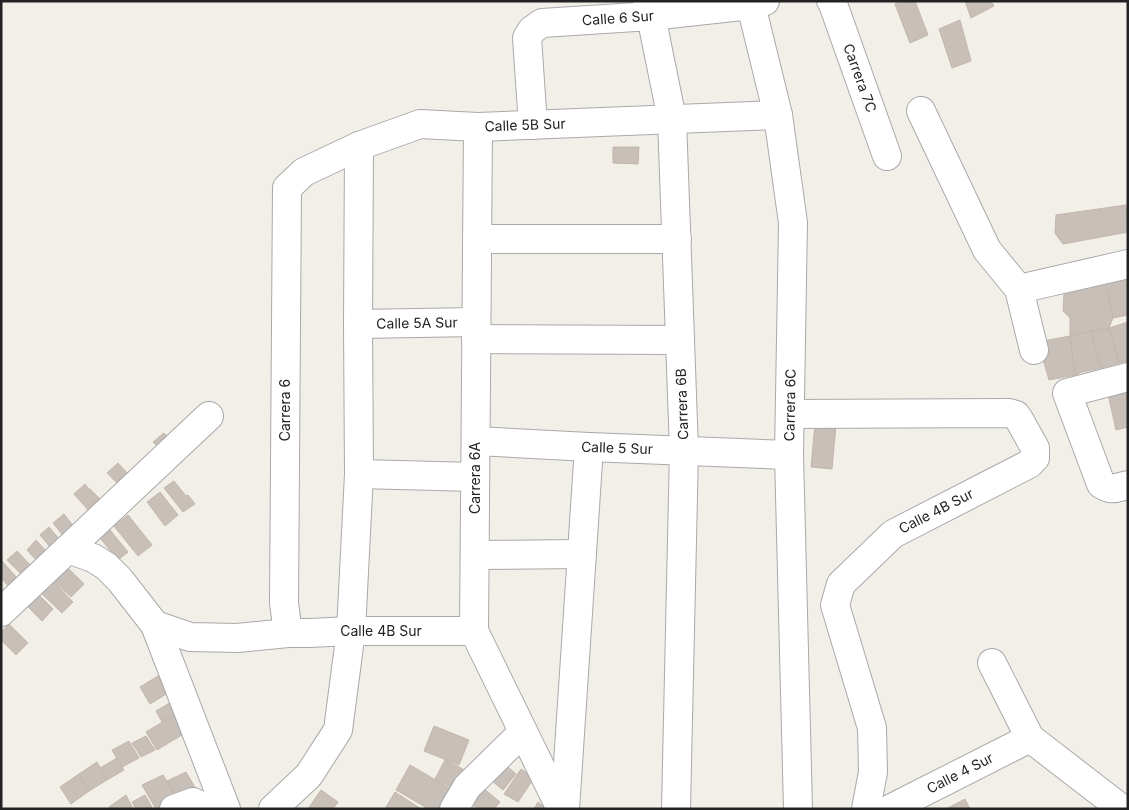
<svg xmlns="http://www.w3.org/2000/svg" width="1129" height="810" font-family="Inter,sans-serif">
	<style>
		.building { fill: #c7bfb8; stroke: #c4b6ab }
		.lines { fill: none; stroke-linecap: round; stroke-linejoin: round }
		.minor-casing { stroke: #a9a9a9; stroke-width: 30 }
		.minor { stroke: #fff; stroke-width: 28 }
		.labels { text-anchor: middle; stroke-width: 5; stroke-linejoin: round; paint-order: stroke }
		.street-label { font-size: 14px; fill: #222; stroke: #fff }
	</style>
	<rect width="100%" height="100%" fill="#f2efe9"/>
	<!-- building -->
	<g class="building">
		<path d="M901 1H915L928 35 910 43 895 4Z"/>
		<path d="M965 1H991L994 6 971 18Z"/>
		<path d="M960 20 971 61 952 68 939 29Z"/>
		<path d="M613 147H639L638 164 613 163Z"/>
		<path d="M1126 205 1128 232 1063 244 1055 233 1056 215Z"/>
		<path d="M1126 275 1128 286V315L1113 318 1105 280Z"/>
		<path d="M1105 280 1113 318 1109 328 1070 336V318L1063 311 1064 293Z"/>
		<path d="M1128 322V361L1119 363 1109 328Z"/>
		<path d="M1109 328 1119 363 1101 368 1091 331Z"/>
		<path d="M1091 331 1101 368 1082 372 1075 375 1070 336Z"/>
		<path d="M1070 336 1075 375 1049 380 1038 342Z"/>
		<path d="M1128 389V427L1116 430 1108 394Z"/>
		<path d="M815 423 836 425 832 469 811 467Z"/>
		<path d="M164 433 171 440 161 450 153 442Z"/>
		<path d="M118 463 129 475 119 485 107 473Z"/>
		<path d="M174 481 186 496 188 495 195 504 183 512 164 488Z"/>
		<path d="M85 484 89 489H90L101 500 88 510 74 494Z"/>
		<path d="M160 492 178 515 165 526 147 502Z"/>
		<path d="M64 514 75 528 64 537 53 523Z"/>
		<path d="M128 515 152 545 138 556 114 526Z"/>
		<path d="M49 527 60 540 51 548 40 535Z"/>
		<path d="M110 530 128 552 118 560 100 538Z"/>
		<path d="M36 540 47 552 38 562 27 550Z"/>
		<path d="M17 551 33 568 24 577 7 560Z"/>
		<path d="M1 560 19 580 11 589 1 578Z"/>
		<path d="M66 566 84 584 71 597 52 579Z"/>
		<path d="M52 580 73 602 62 613 40 592Z"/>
		<path d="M38 594 53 609 42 621 27 606Z"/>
		<path d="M9 624 28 643 16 655 1 640V632Z"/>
		<path d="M158 676 168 693 150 704 140 687Z"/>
		<path d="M173 701 179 712 162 722 156 711Z"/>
		<path d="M179 712 190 730 157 750 146 732Z"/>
		<path d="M434 726 469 740 459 765 424 751Z"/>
		<path d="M146 736 155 750 141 757 132 743Z"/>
		<path d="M129 741 139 758 122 767 112 750Z"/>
		<path d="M117 758 124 770 107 780 100 768Z"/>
		<path d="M445 760 463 769 453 788 435 779Z"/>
		<path d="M500 760 516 774 503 790 486 776Z"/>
		<path d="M97 762 107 780 89 791 79 774Z"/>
		<path d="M410 765 451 789 439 809H429L396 790Z"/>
		<path d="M521 769 534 778 518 802 504 794Z"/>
		<path d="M186 772 196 789 177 798 167 781Z"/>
		<path d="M79 774 89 791 71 804 60 787Z"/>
		<path d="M163 775 177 798 156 809 142 785Z"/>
		<path d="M484 789 500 802 494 809H478L472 804Z"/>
		<path d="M321 790 338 802 333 809H308Z"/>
		<path d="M395 792 421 809H385Z"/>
		<path d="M126 795 133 809H110L109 807Z"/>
		<path d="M145 795 153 809H136L132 802Z"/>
		<path d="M965 799 970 809H946Z"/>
		<path d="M538 802 547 809H534Z"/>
	</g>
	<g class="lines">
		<!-- minor casing -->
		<g class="minor-casing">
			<g id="minor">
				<path d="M647 1 651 16 672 119 684 450 676 809"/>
				<path d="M831 1 833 4 887 156"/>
				<path d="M751 5 778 115 793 223 789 455 798 809"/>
				<path d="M921 111 987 250 1019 289 1034 350"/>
				<path d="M533 125 527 38 532 30 542 23 651 16 751 5 765 1"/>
				<path d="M478 127 474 631 561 809"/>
				<path d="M477 239H677"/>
				<path d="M1019 289 1128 264"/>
				<path d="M358 324 476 322"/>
				<path d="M476 339 680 340"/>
				<path d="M1128 377 1067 393 1101 484C1111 491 1116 488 1128 485"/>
				<path d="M790 414 1009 413 1016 415 1020 421 1035 448V458L1029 464 893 534 841 584 835 605 872 728 873 772 866 809"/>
				<path d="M476 441 589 447 789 455"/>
				<path d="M359 474 475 477"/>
				<path d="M68 549 93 558 106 566 120 580 155 625 190 637 237 638 288 633H309L351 631H474"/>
				<path d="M475 555 582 554"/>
				<path d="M1 612 209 416"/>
				<path d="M155 625 226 809"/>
				<path d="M288 633 284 603 287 188 304 172 359 146 420 124 478 127 778 115"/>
				<path d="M992 663 1030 738 1122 809"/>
				<path d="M174 809 193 802 208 809"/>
				<path d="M273 809 309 775 338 730 351 631 359 474 358 324 359 146"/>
				<path d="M454 809 467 787 523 732"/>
				<path d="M565 809 589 447"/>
				<path d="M890 809 1030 738"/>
			</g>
		</g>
		<!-- minor -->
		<use href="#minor" class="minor"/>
	</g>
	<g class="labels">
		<!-- street labels -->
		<g class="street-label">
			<text transform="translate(618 18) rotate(-4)" y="5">Calle 6 Sur</text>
			<text transform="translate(860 78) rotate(70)" y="5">Carrera 7C</text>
			<text transform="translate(525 125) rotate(-2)" y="5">Calle 5B Sur</text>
			<text transform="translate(417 323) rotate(-1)" y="5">Calle 5A Sur</text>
			<text transform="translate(682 404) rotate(-92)" y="5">Carrera 6B</text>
			<text transform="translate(790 405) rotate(-89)" y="5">Carrera 6C</text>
			<text transform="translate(285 410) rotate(-90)" y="5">Carrera 6</text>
			<text transform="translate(617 448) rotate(2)" y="5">Calle 5 Sur</text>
			<text transform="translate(475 478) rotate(-90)" y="5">Carrera 6A</text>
			<text transform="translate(936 511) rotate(-27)" y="5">Calle 4B Sur</text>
			<text x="381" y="636">Calle 4B Sur</text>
			<text transform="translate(960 773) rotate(-27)" y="5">Calle 4 Sur</text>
		</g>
	</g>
	<!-- border -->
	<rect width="1129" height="810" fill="none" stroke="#222222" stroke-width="5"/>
</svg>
